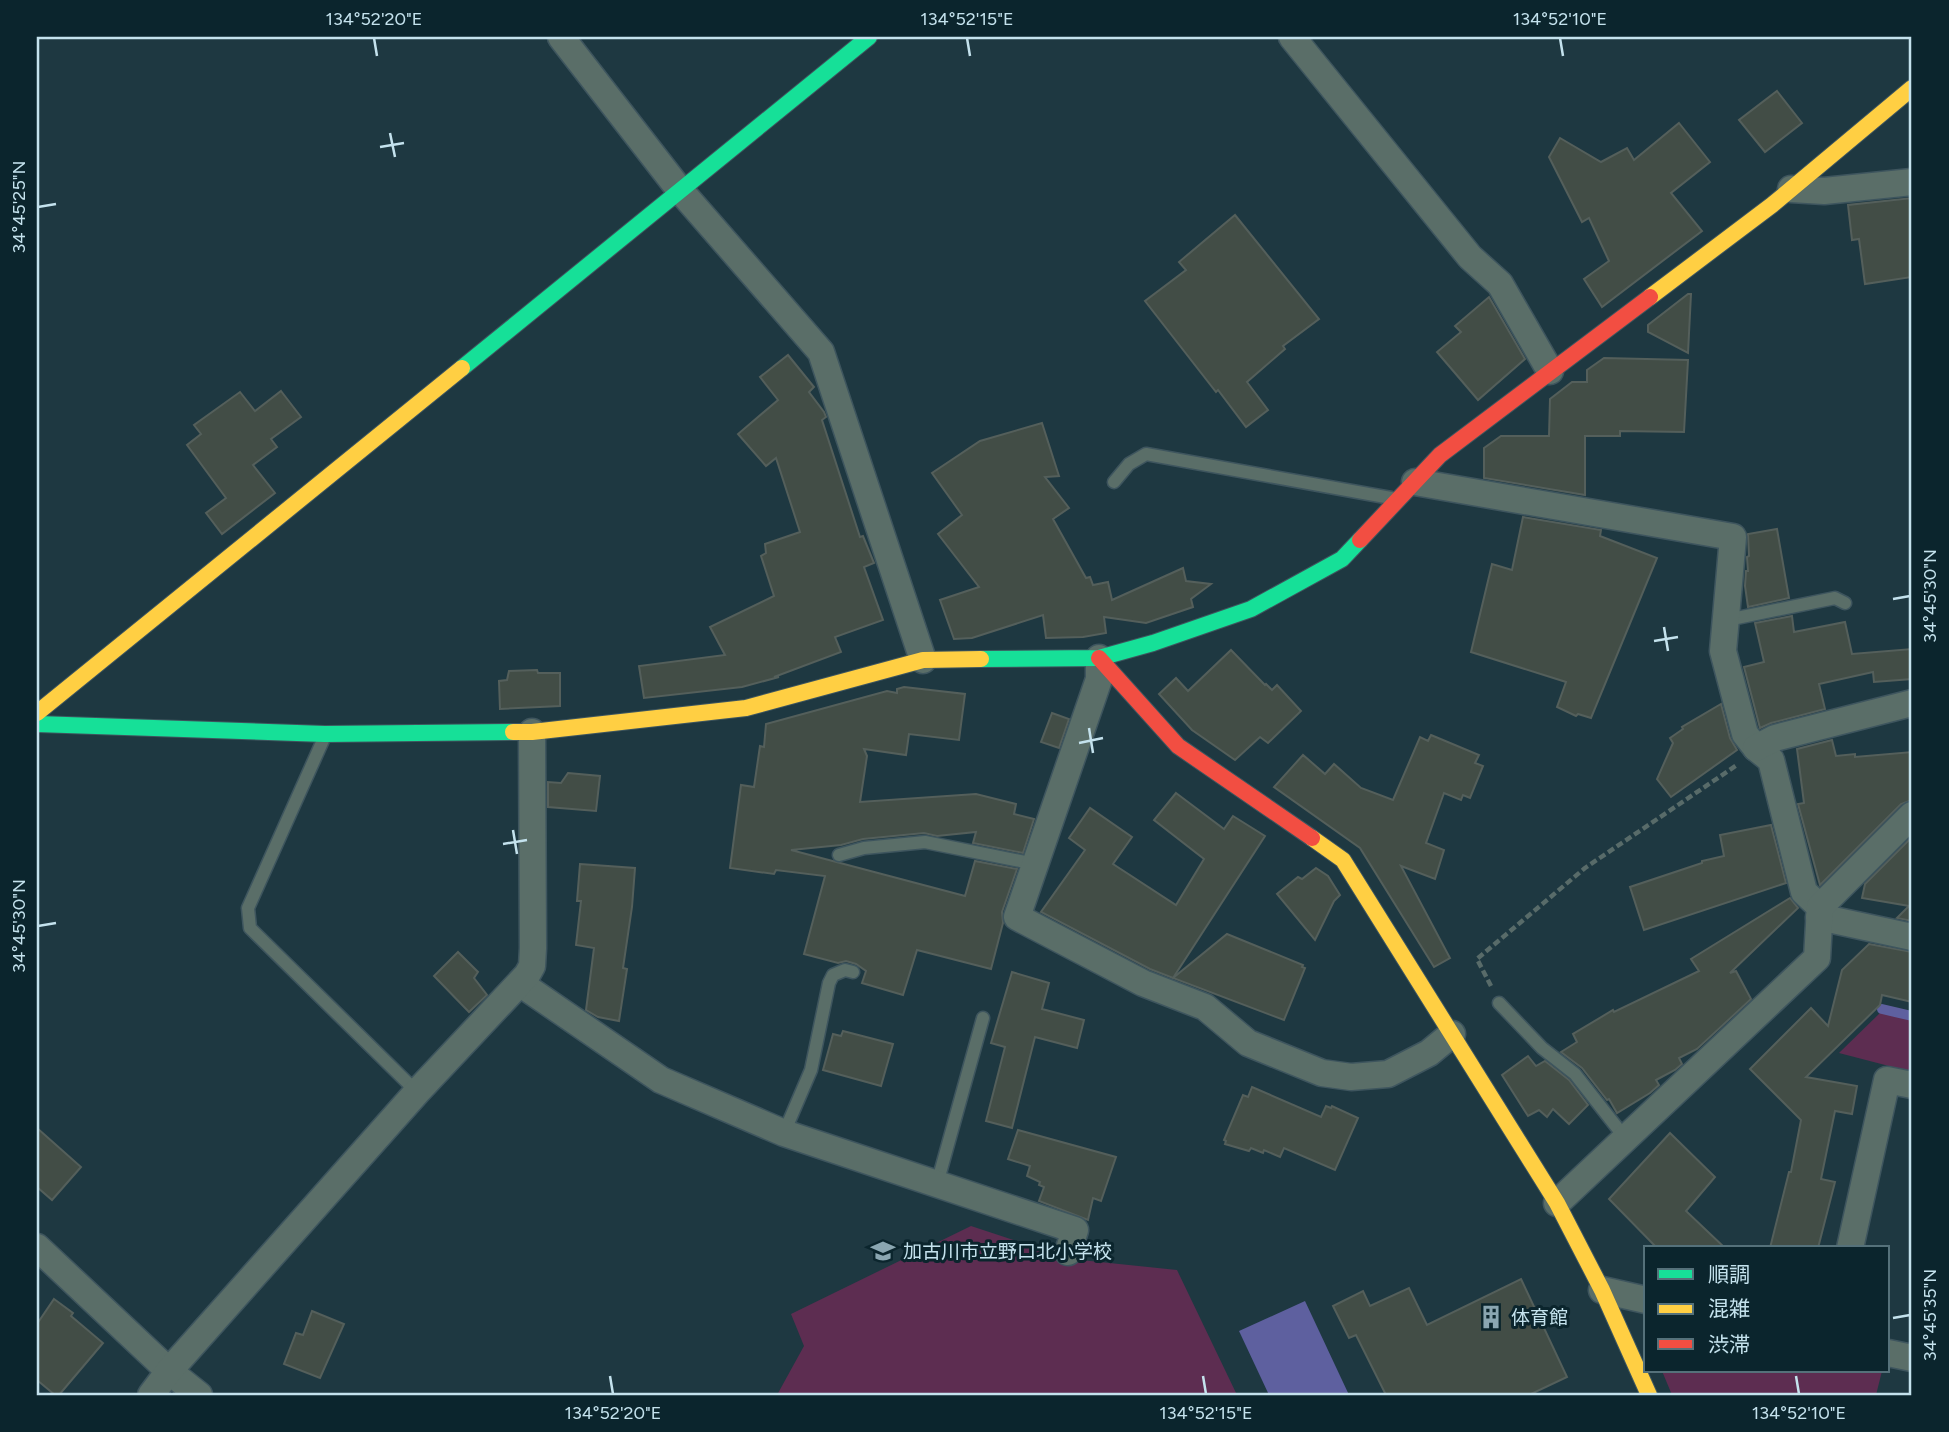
<svg xmlns="http://www.w3.org/2000/svg" width="1949" height="1432" font-family="Figtree,'Noto Sans JP',sans-serif">
	<style>
		.green { fill: #5d2d51 }
		.water { fill: #5e609f }
		.lines { fill: none; stroke-linecap: round; stroke-linejoin: round }
		.stream { stroke: #5e609f; stroke-width: 10 }
		.building { fill: #424d46; stroke: #545f5b; stroke-width: 2 }
		.lane-casing { stroke: #3e555e; stroke-width: 15 }
		.street-casing { stroke: #3e555e; stroke-width: 29 }
		.fast-casing { stroke: #3e555e; stroke-width: 18 }
		.slow-casing { stroke: #3e555e; stroke-width: 18 }
		.jam-casing { stroke: #3e555e; stroke-width: 18 }
		.path { stroke: #586b69; stroke-width: 4.5; stroke-dasharray: 7 3.5; stroke-linecap: butt }
		.lane { stroke: #5a6e68; stroke-width: 12 }
		.street { stroke: #5a6e68; stroke-width: 26 }
		.fast { stroke: #16e098; stroke-width: 16 }
		.slow { stroke: #ffcf43; stroke-width: 16 }
		.jam { stroke: #f24e42; stroke-width: 16 }
		.ticks { fill: none; stroke: #c4e2ed; stroke-width: 2.5 }
		.labels { text-anchor: middle; stroke-width: 6; stroke-linejoin: round; paint-order: stroke }
		.poi-label { font-size: 19px; fill: #c4e2ed; stroke: #0b252d; text-anchor: start }
		.neatline { fill: none; stroke: #c4e2ed; stroke-width: 2.5 }
		.ticks-label { font-size: 18px; text-anchor: middle; fill: #c4e2ed }
	</style>
	<rect width="100%" height="100%" fill="#1e3841"/>
	<!-- green -->
	<g class="green">
		<path d="M1881 1012 1912 1020V1072L1839 1053Z"/>
		<path d="M971 1226 1071 1259 1177 1270 1237 1395H777L804 1346 791 1314Z"/>
		<path d="M1662 1371H1882L1876 1395H1672Z"/>
	</g>
	<!-- water -->
	<path class="water" d="M1305 1301 1349 1395H1269L1239 1331Z"/>
	<g class="lines">
		<!-- stream -->
		<path class="stream" d="M1882 1009 1912 1016"/>
	</g>
	<!-- building -->
	<g class="building">
		<path d="M1777 91 1802 123 1765 152 1739 120Z"/>
		<path d="M1679 123 1710 162 1671 193 1702 231 1602 307 1584 279 1609 261 1589 218 1582 222 1549 157 1560 138 1601 162 1627 148 1634 160Z"/>
		<path d="M1912 198V277L1865 284 1859 239 1852 240 1848 205Z"/>
		<path d="M1235 215 1319 319 1283 346 1285 349 1247 382 1268 410 1246 427 1218 390 1216 392 1145 301 1186 270 1179 262Z"/>
		<path d="M1688 294H1691L1688 353 1648 332V325Z"/>
		<path d="M1489 297 1525 359 1478 400 1437 352 1461 332 1455 326Z"/>
		<path d="M788 355 814 387 809 392 824 412 826 417 822 420 860 537 863 536 874 563 864 567 883 620 835 637 841 652 774 677H779L742 687 644 698 639 666 725 655 710 627 774 596 761 556 766 553 765 544 800 532 776 458 766 466 738 434 778 400 760 377Z"/>
		<path d="M1604 358 1688 360 1684 432 1620 431V436H1585V495L1484 478V448L1501 436H1549L1550 399 1572 382H1587V370Z"/>
		<path d="M281 391 301 417 271 439 277 447 253 465 275 493 222 534 206 513 226 498 187 445 201 434 194 425 240 392 255 411Z"/>
		<path d="M1042 423 1059 476 1045 477 1069 508 1053 519 1086 578 1090 577 1093 585 1108 582 1112 600 1183 568 1186 581 1211 584 1191 599 1193 607 1146 623 1104 617 1106 633 1083 637 1046 638 1043 615 972 638 954 639 940 600 979 587 938 534 962 515 932 473 980 441Z"/>
		<path d="M1523 517 1601 530 1600 536 1657 558 1591 718 1578 714 1576 716 1557 707 1566 682 1471 652 1492 564 1512 570Z"/>
		<path d="M1777 529 1789 598 1748 607 1745 586 1746 571H1748L1747 557 1749 556 1748 534Z"/>
		<path d="M1792 616 1794 632 1845 622 1852 654 1912 649V679L1874 682 1873 672 1819 684 1825 709 1771 723 1760 728 1744 667 1764 662 1755 623Z"/>
		<path d="M1231 650 1265 685 1266 684 1272 690 1277 685 1301 711 1268 743 1260 737 1235 760 1192 730 1159 694 1176 678 1188 691Z"/>
		<path d="M537 670 538 673H560V706L500 709 499 681 507 680 509 671Z"/>
		<path d="M904 687 965 694 959 740 909 734 906 755 864 749 867 756 860 802 976 794 1016 804 1014 814 1034 819 1023 853 973 843 976 832 937 836 924 833 863 839 841 845 791 850 965 896 975 861 1017 869 1002 912 1003 923 991 969 917 950 903 995 862 983 866 971 856 964 846 961 838 963 804 954 825 876 776 870 774 874 730 868 741 785 754 787 760 746 764 747 766 724 887 691 897 693V689Z"/>
		<path d="M1721 704 1730 738 1737 750 1671 797 1657 779 1673 743 1670 738 1683 729 1682 727Z"/>
		<path d="M1052 713 1069 719 1059 748 1041 742Z"/>
		<path d="M1431 735 1479 755 1475 763 1483 766 1470 798 1463 795 1461 800 1444 793 1426 843 1444 850 1435 879 1401 866 1450 958 1434 967 1360 848 1274 787 1303 755 1325 774 1334 764 1361 788 1393 800 1420 737 1428 741Z"/>
		<path d="M1832 740 1836 756 1855 754V757L1912 752V800L1901 804 1820 885 1798 804 1804 803 1797 749Z"/>
		<path d="M568 773 600 776 596 811 548 807V782L561 783Z"/>
		<path d="M1176 793 1224 829 1233 816 1265 836 1173 978 1150 969 1041 912 1085 850 1069 838 1090 808 1132 837 1113 864 1176 905 1204 859 1154 820Z"/>
		<path d="M1771 825 1786 883 1644 930 1630 887 1702 863V861L1724 856 1720 835Z"/>
		<path d="M1912 837V921L1897 918 1909 906 1862 898 1865 884Z"/>
		<path d="M580 864 635 868 632 907 623 968 627 969 619 1021 598 1017 586 1010 594 948 576 945 581 901H577Z"/>
		<path d="M1316 868 1328 876 1340 895 1334 901 1315 940 1277 894 1298 877 1302 879Z"/>
		<path d="M1790 898 1798 908 1730 973 1736 971 1751 999 1697 1049 1679 1058 1682 1064 1675 1070 1656 1080 1659 1085 1650 1093 1617 1113 1609 1099 1607 1100 1582 1068 1561 1052 1577 1042 1573 1034 1613 1010 1614 1012 1699 971 1691 959Z"/>
		<path d="M1227 934 1303 965 1302 967 1305 968 1284 1020 1173 978Z"/>
		<path d="M1869 944 1912 952V1002L1882 995 1880 1005 1806 1077 1857 1086 1852 1114 1835 1111 1821 1179 1835 1182 1818 1248H1770L1789 1172H1791L1801 1120 1750 1069 1811 1008 1828 1026 1842 970Z"/>
		<path d="M458 952 478 972 474 978 487 995 469 1012 434 976Z"/>
		<path d="M1012 972 1049 983 1042 1009 1084 1020 1077 1048 1035 1037 1012 1128 986 1121 1005 1047 991 1043Z"/>
		<path d="M843 1031 893 1044 881 1086 823 1070 833 1034 841 1036Z"/>
		<path d="M1528 1056 1536 1066 1545 1061 1569 1080 1588 1105 1569 1124 1553 1109 1547 1117 1539 1110 1528 1116 1502 1075Z"/>
		<path d="M1252 1087 1321 1117 1326 1106 1331 1108 1332 1106 1358 1118 1335 1170 1284 1148 1280 1157 1264 1150 1263 1153 1251 1148 1249 1151 1225 1144 1226 1141 1224 1140 1243 1095 1248 1097Z"/>
		<path d="M37 1128 81 1167 52 1200 37 1187Z"/>
		<path d="M1018 1130 1116 1157 1101 1201 1093 1198 1088 1220 1039 1201 1044 1187 1039 1185 1040 1182 1027 1176 1030 1166 1008 1159Z"/>
		<path d="M1670 1133 1715 1177 1686 1211 1725 1248H1657L1609 1199Z"/>
		<path d="M1521 1279 1567 1377 1529 1395H1386L1356 1335 1349 1338 1333 1306 1363 1291 1370 1306 1409 1288 1427 1325Z"/>
		<path d="M54 1299 73 1313 71 1316 103 1343 59 1395H55L37 1380V1324Z"/>
		<path d="M312 1311 344 1324 320 1378 284 1364 296 1333 303 1335Z"/>
	</g>
	<g class="lines">
		<!-- lane casing -->
		<g class="lane-casing">
			<g id="lane">
				<path d="M1114 482 1129 464 1146 454 1391 498"/>
				<path d="M1727 620 1835 598 1845 603"/>
				<path d="M324 738 248 908 250 928 417 1092"/>
				<path d="M839 855 864 848 925 842 1035 864"/>
				<path d="M1499 1003 1542 1048 1575 1074 1626 1139"/>
				<path d="M784 1133 811 1070 829 983 833 975 845 970 853 972"/>
				<path d="M937 1184 983 1018"/>
			</g>
		</g>
		<!-- street casing -->
		<g class="street-casing">
			<g id="street">
				<path d="M561 37 679 189 821 352 923 660"/>
				<path d="M1292 37 1470 257 1500 284 1550 371"/>
				<path d="M1791 189 1824 191 1912 182"/>
				<path d="M1415 482 1733 537 1723 651 1745 734 1756 748 1771 760 1804 892 1820 907"/>
				<path d="M1099 658V679L1017 917 1143 983 1205 1007 1248 1043 1322 1073 1351 1077 1388 1074 1429 1053 1452 1034"/>
				<path d="M1756 748 1775 738 1912 703"/>
				<path d="M1819 917 1912 937"/>
				<path d="M521 984 661 1080 784 1133 1075 1230 1068 1252"/>
				<path d="M1557 1203 1817 958 1820 907 1912 815"/>
				<path d="M37 1247 169 1371 199 1395"/>
				<path d="M1850 1248 1887 1080 1912 1085"/>
				<path d="M1602 1290 1646 1300"/>
				<path d="M1888 1353 1912 1358"/>
				<path d="M151 1395 169 1371 417 1092 527 975 532 966 533 948 532 732"/>
			</g>
		</g>
		<!-- fast casing -->
		<g class="fast-casing">
			<g id="fast">
				<path d="M462 368 869 37"/>
				<path d="M981 659 1099 658 1153 643 1251 609 1342 559 1360 540"/>
				<path d="M37 724 325 734 513 732"/>
			</g>
		</g>
		<!-- slow casing -->
		<g class="slow-casing">
			<g id="slow">
				<path d="M1650 297 1772 205 1912 88"/>
				<path d="M37 713 462 368"/>
				<path d="M513 732H532L746 708 923 660 981 659"/>
				<path d="M1312 838 1343 860 1557 1203 1602 1290 1649 1395"/>
			</g>
		</g>
		<!-- jam casing -->
		<g class="jam-casing">
			<g id="jam">
				<path d="M1360 540 1440 455 1650 297"/>
				<path d="M1099 658 1178 746 1312 838"/>
			</g>
		</g>
		<!-- path -->
		<path class="path" d="M1491 986 1477 959 1585 868 1737 765"/>
		<!-- lane -->
		<use href="#lane" class="lane"/>
		<!-- street -->
		<use href="#street" class="street"/>
		<!-- fast -->
		<use href="#fast" class="fast"/>
		<!-- slow -->
		<use href="#slow" class="slow"/>
		<!-- jam -->
		<use href="#jam" class="jam"/>
	</g>
	<!-- ticks -->
	<path class="ticks" d="M374 38 377 56M967 38 970 56M1560 38 1563 56M390 133 395 157M380 147 404 143M38 207 56 204M1893 599 1910 596M1664 627 1668 651M1654 641 1678 637M1089 728 1093 753M1079 743 1103 738M513 830 517 854M503 844 527 840M38 926 56 923M1893 1318 1910 1315M610 1376 613 1394M1203 1376 1206 1394M1796 1376 1799 1394"/>
	<!-- icons -->
	<defs>
		<g id="school-bare" transform="scale(1.89)"><path d="M0-5L7-2L0 1L-7-2ZM-4 1L0 2.5L4 1V4Q0 6-4 4Z" fill="#8aa6b1" stroke="#0b252d" stroke-width="2.5" paint-order="stroke"/></g>
		<g id="building-bare" transform="scale(1.89)"><path d="M-4-6H4V6H1V3H-1V6H-4ZM-2.5-4.3h1.7v1.8h-1.7ZM.8-4.3h1.7v1.8H.8ZM-2.5-1h1.7V.8h-1.7ZM.8-1h1.7V.8H.8Z" fill="#8aa6b1" stroke="#0b252d" stroke-width="2.5" paint-order="stroke"/></g>
	</defs>
	<g fill-rule="evenodd">
		<use href="#school-bare" x="883" y="1251"/>
		<use href="#building-bare" x="1491" y="1317"/>
	</g>
	<g class="labels">
		<!-- poi labels -->
		<g class="poi-label">
			<text x="903" y="1258">加古川市立野口北小学校</text>
			<text x="1511" y="1324">体育館</text>
		</g>
	</g>
	<!-- border -->
	<rect width="1949" height="1432" fill="none" stroke="#0b252d" stroke-width="77"/>
	<!-- legend -->
	<rect x="1644" y="1246" width="245" height="126" fill="#0b252d" stroke="#55717a" stroke-width="2"/>
	<rect x="1658" y="1269" width="35" height="10" fill="#16e098" stroke="#55717a" stroke-width="2"/>
	<text x="1708" y="1282" font-size="21" fill="#c4e2ed">順調</text>
	<rect x="1658" y="1304" width="35" height="10" fill="#ffcf43" stroke="#55717a" stroke-width="2"/>
	<text x="1708" y="1316" font-size="21" fill="#c4e2ed">混雑</text>
	<rect x="1658" y="1339" width="35" height="10" fill="#f24e42" stroke="#55717a" stroke-width="2"/>
	<text x="1708" y="1352" font-size="21" fill="#c4e2ed">渋滞</text>
	<rect x="38" y="38" width="1872" height="1356" class="neatline"/>
	<g class="ticks-label">
		<text x="374" y="25">134°52'20"E</text>
		<text x="967" y="25">134°52'15"E</text>
		<text x="1560" y="25">134°52'10"E</text>
		<text transform="translate(19 207) rotate(-90)" y="6">34°45'25"N</text>
		<text transform="translate(1930 596) rotate(-90)" y="6">34°45'30"N</text>
		<text transform="translate(19 926) rotate(-90)" y="6">34°45'30"N</text>
		<text transform="translate(1930 1315) rotate(-90)" y="6">34°45'35"N</text>
		<text x="613" y="1419">134°52'20"E</text>
		<text x="1206" y="1419">134°52'15"E</text>
		<text x="1799" y="1419">134°52'10"E</text>
	</g>
</svg>
